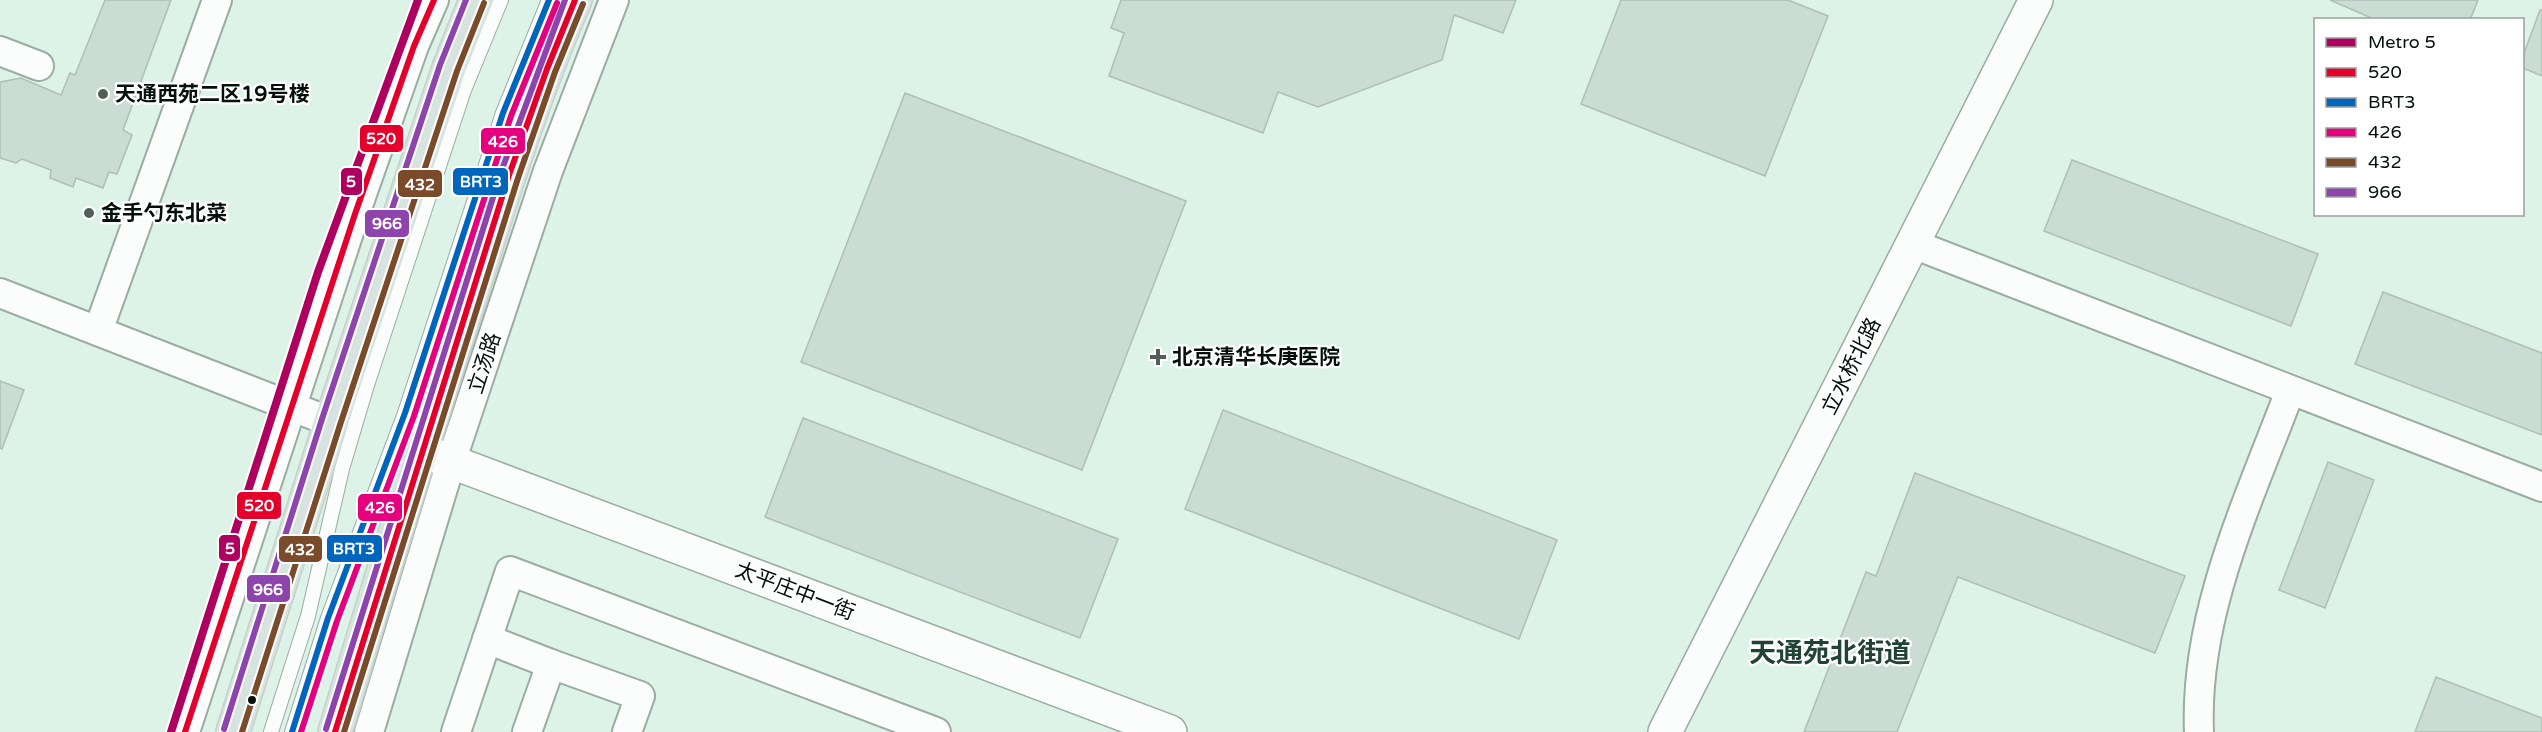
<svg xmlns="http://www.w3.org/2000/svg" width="2542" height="732" font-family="'Varela Round','Noto Sans SC',sans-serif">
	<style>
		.building { fill: #cbdcd4; stroke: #aebfb6; stroke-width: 1.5 }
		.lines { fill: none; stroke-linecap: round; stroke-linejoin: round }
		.lane-casing { stroke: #9aaca3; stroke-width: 16 }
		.street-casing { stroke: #9aaca3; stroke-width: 32 }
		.secondary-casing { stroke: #9aaca3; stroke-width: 36 }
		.primary-casing { stroke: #c6d0cb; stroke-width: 36 }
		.lane { stroke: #fafdfc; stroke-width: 14 }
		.street { stroke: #fafdfc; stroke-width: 28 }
		.secondary { stroke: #fafdfc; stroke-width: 33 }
		.primary { stroke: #d6e3de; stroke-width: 33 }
		.bus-1-casing { stroke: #fff; stroke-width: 10 }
		.bus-2-casing { stroke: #fff; stroke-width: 10 }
		.bus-3-casing { stroke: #fff; stroke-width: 10 }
		.bus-4-casing { stroke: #fff; stroke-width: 10 }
		.bus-5-casing { stroke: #fff; stroke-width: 10 }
		.bus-1 { stroke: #e4002b; stroke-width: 6 }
		.bus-2 { stroke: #0065bd; stroke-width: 6 }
		.bus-3 { stroke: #e5007d; stroke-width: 6 }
		.bus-4 { stroke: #7a4b2a; stroke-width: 6 }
		.bus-5 { stroke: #8e44ad; stroke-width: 6 }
		.metro-1-casing { stroke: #fff; stroke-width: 12 }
		.metro-1 { stroke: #ae005f; stroke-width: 8 }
		.poi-dot { fill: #506058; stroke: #fff; stroke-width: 2 }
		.bus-dot { fill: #04110b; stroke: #fff; stroke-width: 2 }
		.labels { text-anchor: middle; stroke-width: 4.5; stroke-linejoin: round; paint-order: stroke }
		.poi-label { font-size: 21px; font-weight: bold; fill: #04110b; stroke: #fff; text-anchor: start }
		.street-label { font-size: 21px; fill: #04110b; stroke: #fff }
		.district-label { font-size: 27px; font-weight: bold; fill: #214333; stroke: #fff }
		.line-badge { stroke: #fff; stroke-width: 2 }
		.badge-label { font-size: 16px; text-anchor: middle; font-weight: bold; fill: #fff }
	</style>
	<rect width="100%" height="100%" fill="#ddf3e8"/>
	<!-- building -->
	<g class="building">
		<path d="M105 0H171L123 130 132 135 117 174 109 172 103 188 76 178 73 187 50 178 51 170 22 159 16 163 0 158V82L21 78 61 95 70 73 75 75Z"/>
		<path d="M1121 0H1516L1503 33 1454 15 1442 60 1318 107 1278 92 1263 133 1109 76 1124 33 1111 28Z"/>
		<path d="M1621 0H1788L1828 16 1765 176 1581 104Z"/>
		<path d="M2330 0H2478L2470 20H2376Z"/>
		<path d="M2540 10H2542V76L2523 68V56Z"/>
		<path d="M905 93 1186 201 1082 470 801 362Z"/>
		<path d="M2072 160 2318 254 2291 326 2044 231Z"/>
		<path d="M2383 292 2542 353V435L2355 364Z"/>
		<path d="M0 381 24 390 2 449 0 448Z"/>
		<path d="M1223 410 1557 540 1519 639 1185 509Z"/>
		<path d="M803 418 1118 539 1080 638 765 517Z"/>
		<path d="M2328 462 2374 480 2325 608 2279 590Z"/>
		<path d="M1915 473 2185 576 2155 653 1958 577 1897 732H1804L1866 572 1876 576Z"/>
		<path d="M2436 677 2542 718V732H2415Z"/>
	</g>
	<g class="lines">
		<!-- lane casing -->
		<g class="lane-casing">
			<g id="lane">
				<path d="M271 732 308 616 342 469 367 385 464 90 501 0"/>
				<path d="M292 732 328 618 405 413 503 113 549 0"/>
			</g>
		</g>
		<!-- street casing -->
		<g class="street-casing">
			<g id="street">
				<path d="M0 51 39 66"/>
				<path d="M1913 244 2542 487"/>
				<path d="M0 293 331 422"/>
				<path d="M98 331 217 0"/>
				<path d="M487 639 551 664"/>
				<path d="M185 732 355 214 414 46 434 0"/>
				<path d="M369 732 451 462 548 171 614 0"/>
				<path d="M456 732 510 571 936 732"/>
				<path d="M527 732 551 664 640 696 627 732"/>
				<path d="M2199 732C2194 613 2249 500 2290 391"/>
			</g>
		</g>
		<!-- secondary casing -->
		<g class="secondary-casing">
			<g id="secondary">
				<path d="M420 450 1170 732"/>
				<path d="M1665 732 2036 0"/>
			</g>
		</g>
		<!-- primary casing -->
		<g class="primary-casing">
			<g id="primary">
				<path d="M233 732 331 422 449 68 476 0"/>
				<path d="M335 732C380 581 426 431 475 282 505 187 535 91 575 0"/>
			</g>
		</g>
		<!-- lane -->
		<use href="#lane" class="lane"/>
		<!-- street -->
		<use href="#street" class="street"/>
		<!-- secondary -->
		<use href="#secondary" class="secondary"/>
		<!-- primary -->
		<use href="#primary" class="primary"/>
		<!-- bus-1 casing -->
		<g class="bus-1-casing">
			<g id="bus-1">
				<path d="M185 732 355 214 414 46 434 0"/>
				<path d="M335 732 509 175 547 69 575 0"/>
			</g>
		</g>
		<!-- bus-2 casing -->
		<g class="bus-2-casing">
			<path id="bus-2" d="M292 732 328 618 405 413 503 113 549 0"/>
		</g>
		<!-- bus-3 casing -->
		<g class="bus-3-casing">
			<path id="bus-3" d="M301 732 337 621 414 416 511 116 557 3"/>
		</g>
		<!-- bus-4 casing -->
		<g class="bus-4-casing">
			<g id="bus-4">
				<path d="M242 732 340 425 457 71 484 3"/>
				<path d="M344 732 518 178 555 72 583 4"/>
			</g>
		</g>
		<!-- bus-5 casing -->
		<g class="bus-5-casing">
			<g id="bus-5">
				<path d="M224 729 322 419 440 65 466 0"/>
				<path d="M326 729 501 172 565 0"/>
			</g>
		</g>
		<!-- bus-1 -->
		<use href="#bus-1" class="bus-1"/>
		<!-- bus-2 -->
		<use href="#bus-2" class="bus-2"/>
		<!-- bus-3 -->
		<use href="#bus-3" class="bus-3"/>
		<!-- bus-4 -->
		<use href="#bus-4" class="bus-4"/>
		<!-- bus-5 -->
		<use href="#bus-5" class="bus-5"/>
		<!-- metro-1 casing -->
		<g class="metro-1-casing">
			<path id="metro-1" d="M171 732 318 272 418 0"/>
		</g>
		<!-- metro-1 -->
		<use href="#metro-1" class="metro-1"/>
	</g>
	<!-- markers -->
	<g class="poi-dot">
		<circle cx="103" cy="94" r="6"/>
		<circle cx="89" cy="213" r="6"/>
		<path d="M1155 348h6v6h6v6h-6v6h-6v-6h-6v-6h6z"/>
	</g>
	<circle class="bus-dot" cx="252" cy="700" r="5"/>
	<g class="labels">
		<!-- poi labels -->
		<g class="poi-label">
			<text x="115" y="101">天通西苑二区19号楼</text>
			<text x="101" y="220">金手勺东北菜</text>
			<text x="1172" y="364">北京清华长庚医院</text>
		</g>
		<!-- street labels -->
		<g class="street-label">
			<text transform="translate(484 363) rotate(-72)" y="7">立汤路</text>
			<text transform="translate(1851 366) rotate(-63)" y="7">立水桥北路</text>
			<text transform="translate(795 591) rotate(21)" y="7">太平庄中一街</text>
		</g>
		<!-- district labels -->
		<g class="district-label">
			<text x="1830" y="662">天通苑北街道</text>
		</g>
	</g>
	<g class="line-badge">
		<rect x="359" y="124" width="45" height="29" rx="6" fill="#e4002b"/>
		<rect x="480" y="127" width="46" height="28" rx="6" fill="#e5007d"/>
		<rect x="340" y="167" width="23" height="29" rx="6" fill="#ae005f"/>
		<rect x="452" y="167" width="57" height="29" rx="6" fill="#0065bd"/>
		<rect x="397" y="169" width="46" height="29" rx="6" fill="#7a4b2a"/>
		<rect x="364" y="209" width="46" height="29" rx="6" fill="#8e44ad"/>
		<rect x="236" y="491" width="46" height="29" rx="6" fill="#e4002b"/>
		<rect x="357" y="493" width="46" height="29" rx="6" fill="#e5007d"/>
		<rect x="218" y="534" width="23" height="28" rx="6" fill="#ae005f"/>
		<rect x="326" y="534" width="57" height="29" rx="6" fill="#0065bd"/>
		<rect x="278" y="535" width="45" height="28" rx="6" fill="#7a4b2a"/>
		<rect x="246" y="574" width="45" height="29" rx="6" fill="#8e44ad"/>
	</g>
	<g class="badge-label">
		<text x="381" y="144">520</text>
		<text x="503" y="147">426</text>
		<text x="351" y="187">5</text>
		<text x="481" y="187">BRT3</text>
		<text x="420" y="190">432</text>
		<text x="387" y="229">966</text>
		<text x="259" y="511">520</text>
		<text x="380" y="513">426</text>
		<text x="230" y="554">5</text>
		<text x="354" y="554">BRT3</text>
		<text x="300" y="555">432</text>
		<text x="268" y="595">966</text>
	</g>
	<!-- legend -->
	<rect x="2314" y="18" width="210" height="198" fill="#ffffff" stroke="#9ba09d" stroke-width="1.5"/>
	<rect x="2326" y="38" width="30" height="9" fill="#ae005f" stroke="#9ba09d" stroke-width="1.5"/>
	<text x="2368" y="48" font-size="18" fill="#04110b">Metro 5</text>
	<rect x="2326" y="68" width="30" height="9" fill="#e4002b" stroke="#9ba09d" stroke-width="1.5"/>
	<text x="2368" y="78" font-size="18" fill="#04110b">520</text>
	<rect x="2326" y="98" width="30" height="9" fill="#0065bd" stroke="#9ba09d" stroke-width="1.5"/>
	<text x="2368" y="108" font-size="18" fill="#04110b">BRT3</text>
	<rect x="2326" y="128" width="30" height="9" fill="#e5007d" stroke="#9ba09d" stroke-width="1.5"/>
	<text x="2368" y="138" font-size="18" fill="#04110b">426</text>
	<rect x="2326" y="158" width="30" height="9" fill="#7a4b2a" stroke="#9ba09d" stroke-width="1.5"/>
	<text x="2368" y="168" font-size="18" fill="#04110b">432</text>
	<rect x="2326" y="188" width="30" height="9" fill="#8e44ad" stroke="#9ba09d" stroke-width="1.5"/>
	<text x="2368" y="198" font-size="18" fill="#04110b">966</text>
</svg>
